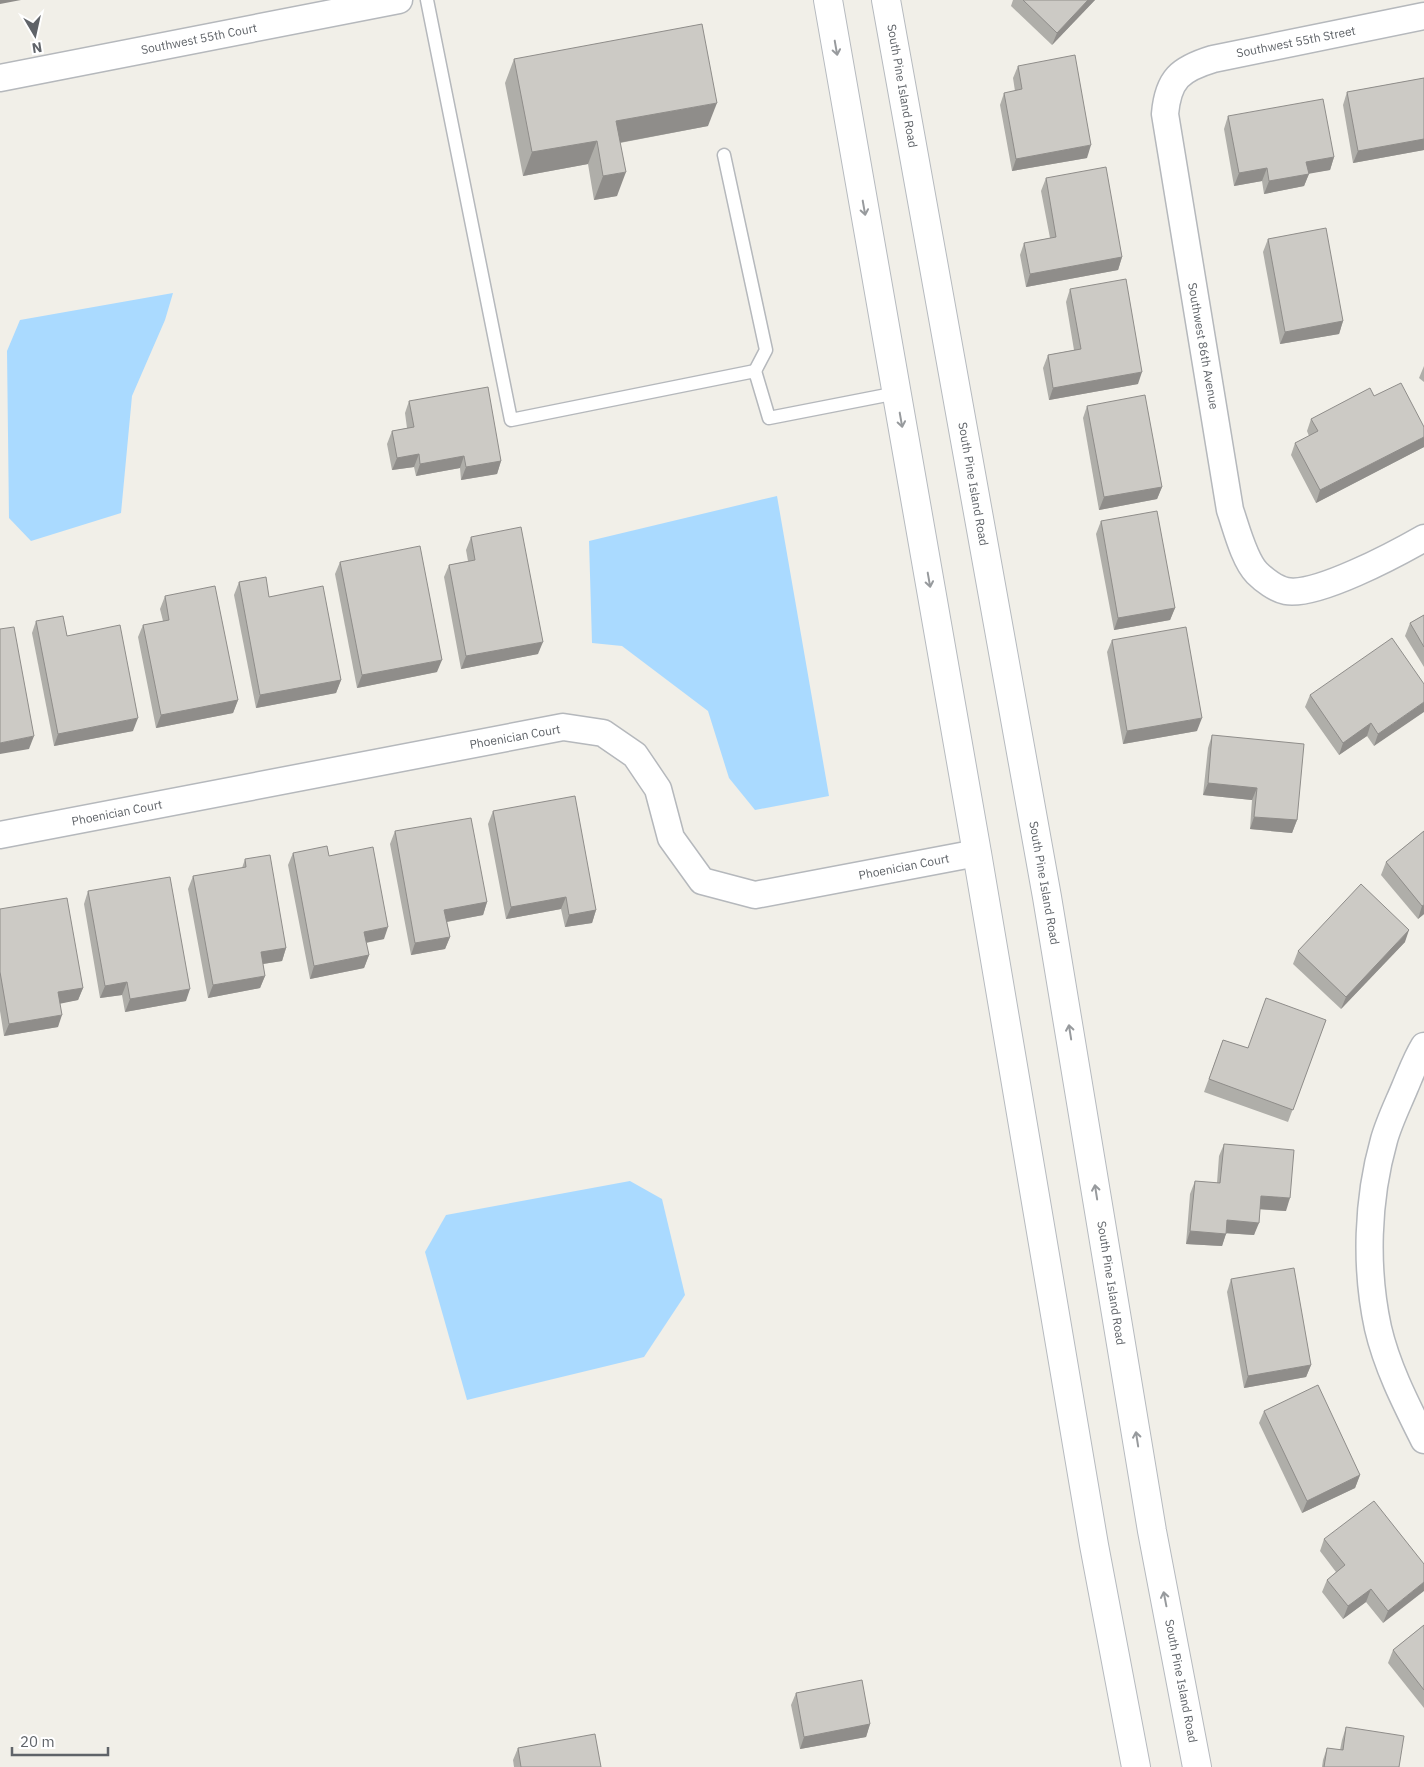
<svg xmlns="http://www.w3.org/2000/svg" width="1424" height="1767" font-family="'IBM Plex Sans',sans-serif">
	<style>
		.water { fill: #aadaff }
		.lines { fill: none; stroke-linecap: round; stroke-linejoin: round }
		.lane-casing { stroke: #b5b8bc; stroke-width: 15 }
		.street-casing { stroke: #b5b8bc; stroke-width: 29 }
		.secondary-casing { stroke: #b6babf; stroke-width: 30 }
		.lane { stroke: #fff; stroke-width: 12 }
		.street { stroke: #fff; stroke-width: 26 }
		.secondary { stroke: #fff; stroke-width: 28 }
		.wall { fill: #afaea9 }
		.shaded-wall { fill: #8f8d8a }
		.building { fill: #cccac5; stroke: #8f8d8a }
		.oneway { stroke: #979a9d }
		.labels { text-anchor: middle; stroke-width: 4; stroke-linejoin: round; paint-order: stroke }
		.street-label { font-size: 12px; fill: #5f6368; stroke: #fff }
	</style>
	<rect width="100%" height="100%" fill="#f1efe8"/>
	<!-- water -->
	<g class="water">
		<path d="M173 293 165 320 132 396 121 513 31 541 9 518 7 351 20 320Z"/>
		<path d="M777 496 829 796 755 810 729 778 708 711 622 646 592 643 589 541Z"/>
		<path d="M630 1181 662 1199 685 1295 644 1357 467 1400 425 1252 446 1215Z"/>
	</g>
	<g class="lines">
		<!-- lane casing -->
		<g class="lane-casing">
			<g id="lane">
				<path d="M427 0 511 420 755 371 769 418 897 393"/>
				<path d="M724 155 766 350 755 371"/>
			</g>
		</g>
		<!-- street casing -->
		<g class="street-casing">
			<g id="street">
				<path d="M1424 16 1213 59C1180 69 1168 79 1165 114L1230 510C1236 527 1244 560 1257 573 1264 580 1276 589 1286 591 1316 597 1396 554 1424 538"/>
				<path d="M0 78 399 0"/>
				<path d="M0 835 563 727 603 733 635 755 658 789 671 838 702 881 755 895 977 853"/>
				<path d="M1424 1046C1416 1059 1411 1073 1405 1087 1398 1104 1389 1122 1384 1140 1367 1200 1365 1268 1378 1328 1387 1367 1406 1404 1424 1440"/>
			</g>
		</g>
		<!-- secondary casing -->
		<g class="secondary-casing">
			<g id="secondary">
				<path d="M828 0 977 853 1094 1545 1136 1767"/>
				<path d="M886 0 1047 897 1152 1531 1197 1767"/>
			</g>
		</g>
		<!-- lane -->
		<use href="#lane" class="lane"/>
		<!-- street -->
		<use href="#street" class="street"/>
		<!-- secondary -->
		<use href="#secondary" class="secondary"/>
	</g>
	<!-- wall -->
	<g class="wall">
		<path d="M1013 0H1095L1052 45 1011 6Z"/>
		<path d="M514 59 708 126 620 143 617 196 594 200 588 164 523 176 505 83Z"/>
		<path d="M1018 66 1087 158 1012 171 1000 105 1004 93 1015 91 1013 78Z"/>
		<path d="M1424 78V150L1353 163 1343 105 1347 92Z"/>
		<path d="M1228 116 1334 157 1330 170 1309 173 1304 186 1264 194 1262 181 1234 186 1224 129Z"/>
		<path d="M1046 178 1122 257 1118 270 1026 287 1020 255 1024 243 1050 238 1041 191Z"/>
		<path d="M1268 239 1343 321 1339 334 1280 344 1263 252Z"/>
		<path d="M1070 289 1138 384 1049 400 1043 368 1048 355 1074 350 1066 302Z"/>
		<path d="M1424 366V382L1419 378Z"/>
		<path d="M1374 396 1424 427V447L1316 503 1291 455 1295 443 1309 436 1307 431 1311 419Z"/>
		<path d="M409 401 501 461 497 474 461 480 460 468 416 476 414 467 392 470 387 444 392 431 407 428 405 413Z"/>
		<path d="M1087 406 1162 487 1157 499 1099 510 1083 418Z"/>
		<path d="M1101 521 1175 608 1170 620 1114 630 1096 534Z"/>
		<path d="M471 537 538 654 461 669 444 577 449 565 468 561 466 550Z"/>
		<path d="M340 562 437 672 357 688 335 574Z"/>
		<path d="M239 582 269 597 341 680 336 693 256 708 234 595Z"/>
		<path d="M165 596 238 700 233 713 156 728 138 637 143 625 163 621 160 609Z"/>
		<path d="M1424 615V667L1405 636 1410 623Z"/>
		<path d="M36 621 67 636 133 731 54 746 32 633Z"/>
		<path d="M1112 640 1197 731 1123 744 1107 652Z"/>
		<path d="M1424 684 1374 746 1367 736 1339 755 1305 707 1310 695Z"/>
		<path d="M1212 735 1297 820 1292 833 1250 829 1252 800 1203 795 1208 748Z"/>
		<path d="M493 811 596 910 592 923 565 927 561 909 506 919 488 824Z"/>
		<path d="M395 831 487 902 483 915 447 922 450 937 445 949 411 955 390 844Z"/>
		<path d="M1424 831V914L1418 919 1381 875 1386 862Z"/>
		<path d="M293 853 384 939 366 943 369 955 364 968 310 979 288 865Z"/>
		<path d="M245 859 286 948 282 961 263 964 265 976 260 988 208 998 188 889 193 876 242 868Z"/>
		<path d="M88 891 186 1001 125 1012 122 995 100 998 84 904Z"/>
		<path d="M0 909 83 988 78 1000 60 1003 58 1027 4 1036 0 1011Z"/>
		<path d="M1405 942 1341 1009 1293 964 1298 951Z"/>
		<path d="M1326 1020 1288 1122 1204 1092 1223 1040 1248 1048Z"/>
		<path d="M1224 1144 1286 1211 1260 1209 1254 1235 1226 1233 1222 1246 1186 1244 1190 1194 1195 1181 1217 1183 1219 1156Z"/>
		<path d="M1231 1279 1311 1365 1306 1377 1244 1388 1227 1292Z"/>
		<path d="M1264 1411 1360 1475 1355 1488 1302 1513 1259 1423Z"/>
		<path d="M1324 1539 1424 1564 1383 1623 1366 1602 1343 1619 1322 1592 1327 1580 1336 1572 1320 1551Z"/>
		<path d="M1424 1625V1708L1388 1663 1393 1650Z"/>
		<path d="M796 1693 870 1724 866 1737 800 1749 791 1705Z"/>
		<path d="M1346 1727 1399 1767H1322L1323 1760 1327 1748 1340 1750 1342 1740Z"/>
		<path d="M518 1748 601 1767H514L513 1760Z"/>
	</g>
	<!-- shaded-wall -->
	<g class="shaded-wall">
		<path d="M0 0H21L0 4Z"/>
		<path d="M1088 0H1095L1052 45 1057 33Z"/>
		<path d="M717 103 708 126 607 145 616 121Z"/>
		<path d="M1424 139V150L1353 163 1358 151Z"/>
		<path d="M597 141 588 164 523 176 532 152Z"/>
		<path d="M1091 145 1087 158 1012 171 1016 159Z"/>
		<path d="M1334 157 1330 170 1302 175 1306 162Z"/>
		<path d="M1267 168 1262 181 1234 186 1239 173Z"/>
		<path d="M626 172 617 196 594 200 603 176Z"/>
		<path d="M1309 174 1304 186 1264 194 1269 181Z"/>
		<path d="M1122 257 1118 270 1026 287 1030 274Z"/>
		<path d="M1343 321 1339 334 1280 344 1285 332Z"/>
		<path d="M1142 372 1138 384 1049 400 1053 388Z"/>
		<path d="M1424 437V447L1316 503 1320 490Z"/>
		<path d="M419 454 414 467 392 470 397 458Z"/>
		<path d="M464 456 460 468 416 476 420 464Z"/>
		<path d="M501 461 497 474 461 480 466 467Z"/>
		<path d="M1162 487 1157 499 1099 510 1104 497Z"/>
		<path d="M1175 608 1170 620 1114 630 1118 618Z"/>
		<path d="M543 642 538 654 461 669 466 656Z"/>
		<path d="M442 660 437 672 357 688 362 675Z"/>
		<path d="M341 680 336 693 256 708 260 695Z"/>
		<path d="M238 700 233 713 156 728 161 715Z"/>
		<path d="M1424 702V712L1374 746 1378 734Z"/>
		<path d="M138 718 133 731 54 746 58 734Z"/>
		<path d="M1202 718 1197 731 1123 744 1127 731Z"/>
		<path d="M1371 723 1367 736 1339 755 1343 743Z"/>
		<path d="M34 736 29 749 0 754V743Z"/>
		<path d="M1208 783 1257 788 1252 800 1203 795Z"/>
		<path d="M1254 817 1297 820 1292 833 1250 829Z"/>
		<path d="M566 897 561 909 506 919 511 907Z"/>
		<path d="M487 902 483 915 440 923 444 910Z"/>
		<path d="M1424 905V914L1418 919 1422 906Z"/>
		<path d="M596 910 592 923 565 927 569 915Z"/>
		<path d="M388 927 384 939 359 944 364 932Z"/>
		<path d="M1409 930 1405 942 1341 1009 1346 997Z"/>
		<path d="M450 937 445 949 411 955 415 943Z"/>
		<path d="M286 948 282 961 256 965 261 952Z"/>
		<path d="M369 955 364 968 310 979 314 966Z"/>
		<path d="M265 976 260 988 208 998 213 985Z"/>
		<path d="M127 982 122 995 100 998 105 986Z"/>
		<path d="M83 988 78 1000 54 1005 58 992Z"/>
		<path d="M190 989 186 1001 125 1012 130 999Z"/>
		<path d="M62 1015 58 1027 4 1036 9 1024Z"/>
		<path d="M1261 1196 1290 1198 1286 1211 1256 1209Z"/>
		<path d="M1227 1220 1259 1223 1254 1235 1223 1233Z"/>
		<path d="M1190 1231 1226 1234 1222 1246 1186 1244Z"/>
		<path d="M1311 1365 1306 1377 1244 1388 1248 1376Z"/>
		<path d="M1360 1475 1355 1488 1302 1513 1307 1501Z"/>
		<path d="M1424 1582V1591L1383 1623 1388 1611Z"/>
		<path d="M1371 1589 1366 1602 1343 1619 1348 1606Z"/>
		<path d="M870 1724 866 1737 800 1749 804 1737Z"/>
	</g>
	<!-- building -->
	<g class="building">
		<path d="M1023 0H1088L1057 33Z"/>
		<path d="M702 24 717 103 616 121 626 172 603 176 597 141 532 152 514 59Z"/>
		<path d="M1075 55 1091 145 1016 159 1004 93 1022 89 1018 66Z"/>
		<path d="M1424 78V139L1358 151 1347 92Z"/>
		<path d="M1323 99 1334 157 1306 162 1309 174 1269 181 1267 168 1239 173 1228 116Z"/>
		<path d="M1106 167 1122 257 1030 274 1024 243 1056 237 1046 178Z"/>
		<path d="M1326 228 1343 321 1285 332 1268 239Z"/>
		<path d="M1126 279 1142 372 1053 388 1048 355 1081 349 1070 289Z"/>
		<path d="M1401 383 1424 427V437L1320 490 1295 443 1318 431 1311 419 1370 388 1374 396Z"/>
		<path d="M488 387 501 461 466 467 464 456 420 464 419 454 397 458 392 431 414 427 409 401Z"/>
		<path d="M1145 395 1162 487 1104 497 1087 406Z"/>
		<path d="M1157 511 1175 608 1118 618 1101 521Z"/>
		<path d="M521 527 543 642 466 656 449 565 475 560 471 537Z"/>
		<path d="M420 546 442 660 362 675 340 562Z"/>
		<path d="M266 577 269 597 323 586 341 680 260 695 239 582Z"/>
		<path d="M215 586 238 700 161 715 143 625 169 620 165 596Z"/>
		<path d="M1424 615V647L1410 623Z"/>
		<path d="M63 616 67 636 120 625 138 718 58 734 36 621Z"/>
		<path d="M14 627 34 736 0 743V629Z"/>
		<path d="M1186 627 1202 718 1127 731 1112 640Z"/>
		<path d="M1392 638 1424 684V702L1378 734 1371 723 1343 743 1310 695Z"/>
		<path d="M1212 735 1304 744 1297 820 1254 817 1257 788 1208 783Z"/>
		<path d="M575 796 596 910 569 915 566 897 511 907 493 811Z"/>
		<path d="M471 818 487 902 444 910 450 937 415 943 395 831Z"/>
		<path d="M1424 831V905L1422 906 1386 862Z"/>
		<path d="M327 846 329 856 373 847 388 927 364 932 369 955 314 966 293 853Z"/>
		<path d="M270 855 286 948 261 952 265 976 213 985 193 876 246 867 245 859Z"/>
		<path d="M170 877 190 989 130 999 127 982 105 986 88 891Z"/>
		<path d="M1361 884 1409 930 1346 997 1298 951Z"/>
		<path d="M67 898 83 988 58 992 62 1015 9 1024 0 972V909Z"/>
		<path d="M1266 998 1326 1020 1293 1110 1209 1079 1223 1040 1248 1048Z"/>
		<path d="M1224 1144 1294 1150 1290 1198 1261 1196 1259 1223 1227 1220 1226 1234 1190 1231 1195 1181 1220 1183Z"/>
		<path d="M1294 1268 1311 1365 1248 1376 1231 1279Z"/>
		<path d="M1318 1385 1360 1475 1307 1501 1264 1411Z"/>
		<path d="M1374 1501 1424 1564V1582L1388 1611 1371 1589 1348 1606 1327 1580 1345 1565 1324 1539Z"/>
		<path d="M1424 1625V1690L1393 1650Z"/>
		<path d="M862 1680 870 1724 804 1737 796 1693Z"/>
		<path d="M1346 1727 1404 1736 1399 1767H1324L1327 1748 1343 1750Z"/>
		<path d="M595 1734 601 1767H521L518 1748Z"/>
	</g>
	<!-- one-way arrows -->
	<defs><path id="oneway-shaft" d="M-6 0H5M1.5-3L5.5 0L1.5 3" fill="none" stroke-width="1.6" stroke-linecap="round" stroke-linejoin="round" transform="scale(1.25)"/></defs>
	<g class="oneway">
		<use href="#oneway-shaft" transform="translate(836 48) rotate(80)"/>
		<use href="#oneway-shaft" transform="translate(864 208) rotate(80)"/>
		<use href="#oneway-shaft" transform="translate(901 420) rotate(80)"/>
		<use href="#oneway-shaft" transform="translate(929 580) rotate(80)"/>
		<use href="#oneway-shaft" transform="translate(1070 1032) rotate(-99)"/>
		<use href="#oneway-shaft" transform="translate(1096 1192) rotate(-99)"/>
		<use href="#oneway-shaft" transform="translate(1137 1439) rotate(-99)"/>
		<use href="#oneway-shaft" transform="translate(1165 1599) rotate(-101)"/>
	</g>
	<g class="labels">
		<!-- street labels -->
		<g class="street-label">
			<text transform="translate(199 39) rotate(-11)" y="4">Southwest 55th Court</text>
			<text transform="translate(1296 42) rotate(-11)" y="4">Southwest 55th Street</text>
			<text transform="translate(902 86) rotate(80)" y="4">South Pine Island Road</text>
			<text transform="translate(1203 346) rotate(80)" y="4">Southwest 86th Avenue</text>
			<text transform="translate(973 484) rotate(80)" y="4">South Pine Island Road</text>
			<text transform="translate(515 737) rotate(-10)" y="4">Phoenician Court</text>
			<text transform="translate(117 813) rotate(-11)" y="4">Phoenician Court</text>
			<text transform="translate(904 867) rotate(-11)" y="4">Phoenician Court</text>
			<text transform="translate(1044 883) rotate(80)" y="4">South Pine Island Road</text>
			<text transform="translate(1111 1283) rotate(81)" y="4">South Pine Island Road</text>
			<text transform="translate(1181 1681) rotate(79)" y="4">South Pine Island Road</text>
		</g>
	</g>
	<!-- north arrow -->
	<g transform="translate(35 35) rotate(171)" stroke="#ffffff" stroke-width="4" paint-order="stroke">
	<path d="M0-4L9 19L0 12L-9 19Z" fill="#5f6368"/>
	<text y="-8" font-size="14" font-weight="bold" text-anchor="middle" fill="#5f6368">N</text>
	</g>
	<!-- scale -->
	<path d="M12 1747v8h96v-8" fill="none" stroke="#5f6368" stroke-width="2.5"/>
	<text x="20" y="1747" font-size="15" fill="#5f6368" stroke="#ffffff" stroke-width="4" paint-order="stroke">20 m</text>
</svg>
